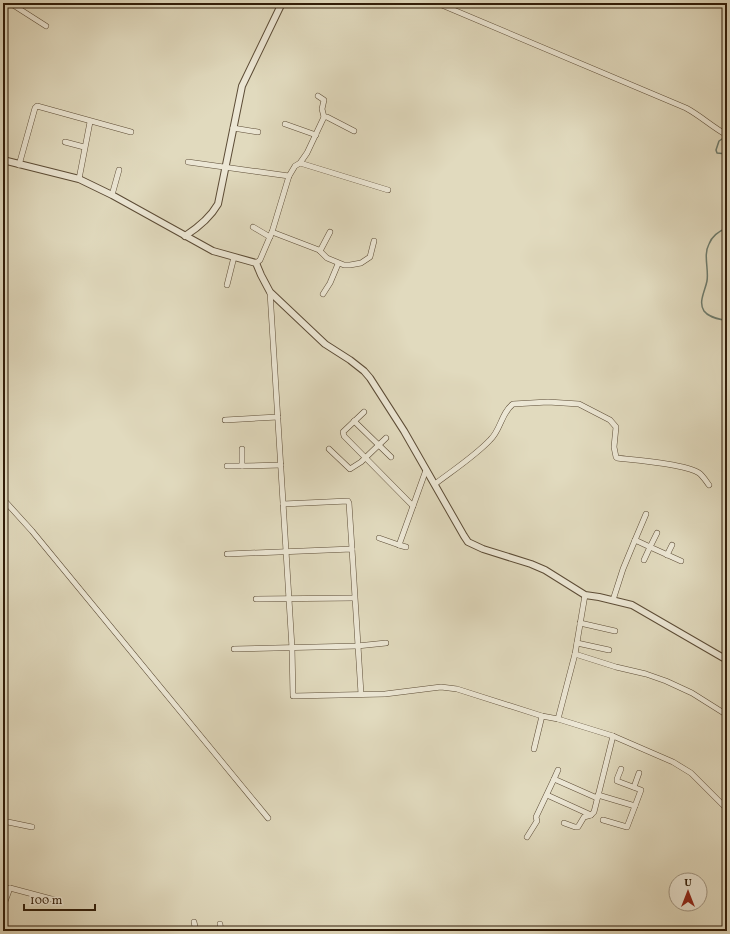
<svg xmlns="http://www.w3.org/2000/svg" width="730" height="934" font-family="Vollkorn,serif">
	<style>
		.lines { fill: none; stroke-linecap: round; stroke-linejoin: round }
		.stream { stroke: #6c7b6d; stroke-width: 1.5 }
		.minor-casing { stroke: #5c4c36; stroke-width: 6 }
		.tertiary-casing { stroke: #5c4c36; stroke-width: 8 }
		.minor { stroke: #ece7d5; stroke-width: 5 }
		.tertiary { stroke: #ece7d5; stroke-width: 6 }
	</style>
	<rect width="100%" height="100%" fill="#e1dabe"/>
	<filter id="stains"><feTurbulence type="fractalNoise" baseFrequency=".005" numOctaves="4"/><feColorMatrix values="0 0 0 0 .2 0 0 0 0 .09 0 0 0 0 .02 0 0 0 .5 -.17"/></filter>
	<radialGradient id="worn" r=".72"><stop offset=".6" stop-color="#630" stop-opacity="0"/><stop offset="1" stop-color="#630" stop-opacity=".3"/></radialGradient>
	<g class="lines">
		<!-- stream -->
		<g class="stream">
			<path d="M723 3 727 12"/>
			<path d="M727 102 723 109V115L727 118"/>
			<path d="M725 137 719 141 716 150 717 153 727 154"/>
			<path d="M727 228C719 231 712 236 709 244 703 255 709 269 707 281 705 291 698 302 704 311 709 318 720 319 727 321"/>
		</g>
		<!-- minor casing -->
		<g class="minor-casing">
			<g id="minor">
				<path d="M10 3 46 26"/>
				<path d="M437 3 686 108C701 116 712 127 727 135"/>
				<path d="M318 96 324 100 322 109 324 117"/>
				<path d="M285 124 316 135"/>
				<path d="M233 128 258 132"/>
				<path d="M65 142 84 147"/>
				<path d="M188 162 289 176"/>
				<path d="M300 163 388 190"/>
				<path d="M19 165 35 108 37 106 131 132"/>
				<path d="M79 179 90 122"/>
				<path d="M112 195 119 170"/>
				<path d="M253 227 270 237"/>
				<path d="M272 232 319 250 327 258 344 265H350L361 263 370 257 374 241"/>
				<path d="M320 251 330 232"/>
				<path d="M256 263 260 260 272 232 289 176 295 166 300 163 307 153 324 117H327L354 131"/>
				<path d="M227 285 234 257"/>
				<path d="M270 292 292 648 293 696 385 694 441 687 457 689 542 716 558 719 613 736 673 762 691 773 727 809"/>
				<path d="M323 294 330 283 338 264"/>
				<path d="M364 412 343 432 344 436 413 506"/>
				<path d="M225 420 278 417"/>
				<path d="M354 421 391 457"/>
				<path d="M329 449 350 469 361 462 386 438"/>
				<path d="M227 466H242V449"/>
				<path d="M242 466 281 465"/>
				<path d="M435 484C452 471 475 456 490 440 501 430 501 413 513 404L548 402 579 404 610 420 616 427 614 447 616 457 617 458C635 460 687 464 699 473 703 476 706 481 709 485"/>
				<path d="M3 499 32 531 268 818"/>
				<path d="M283 504 348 501 349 503 352 549"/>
				<path d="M657 533 650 547 681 561"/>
				<path d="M379 538 399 545 426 470"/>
				<path d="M635 540 646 514"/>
				<path d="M399 545 406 547"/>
				<path d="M227 554 352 549 361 694"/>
				<path d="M667 555 672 545"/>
				<path d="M256 599 354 598"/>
				<path d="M613 600 623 569 635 540 650 547 644 560"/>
				<path d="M580 623 615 631"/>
				<path d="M577 643 609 650"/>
				<path d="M234 649 357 646 386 643"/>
				<path d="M575 654 616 667 646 674 666 681 692 693 727 715"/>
				<path d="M558 719 575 654 585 595"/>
				<path d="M534 749 542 716"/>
				<path d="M554 779 558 770"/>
				<path d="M634 787 639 773"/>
				<path d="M547 795 591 815"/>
				<path d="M598 795 635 806 641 790 617 781V779L621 769"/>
				<path d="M603 820 627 827 635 806"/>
				<path d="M3 821 32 827"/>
				<path d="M564 823 575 827H578L584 817 591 815 594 812 613 736"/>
				<path d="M527 837 537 821 536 817 554 779 597 798"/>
				<path d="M3 889 10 888 55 900"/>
				<path d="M3 907 10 888"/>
				<path d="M194 922 196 931"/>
				<path d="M220 924 221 931"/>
			</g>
		</g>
		<!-- tertiary casing -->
		<g class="tertiary-casing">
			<g id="tertiary">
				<path d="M3 160 79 179 112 195 213 251 256 263 261 275 270 292 325 344 350 360 364 371 370 378 404 431 464 536 468 542 483 549 531 564 545 570 585 595 599 597 632 605 727 660"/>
				<path d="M185 236C199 227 210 218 218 204L242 86 282 3"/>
			</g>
		</g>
		<!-- minor -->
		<use href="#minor" class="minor"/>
		<!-- tertiary -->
		<use href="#tertiary" class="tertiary"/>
	</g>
	<!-- margin -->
	<rect width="730" height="934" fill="none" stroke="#e1dabe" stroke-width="16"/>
	<rect x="4" y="4" width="722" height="926" fill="none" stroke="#301c08" stroke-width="2"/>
	<rect x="8" y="8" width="714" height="918" fill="none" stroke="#301c08"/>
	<!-- north arrow -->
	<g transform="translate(688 892)"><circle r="19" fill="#ece7d5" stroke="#a19683"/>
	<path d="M0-3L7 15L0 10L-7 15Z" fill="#8f2418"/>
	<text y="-6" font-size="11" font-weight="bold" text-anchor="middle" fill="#301c08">U</text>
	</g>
	<!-- scale -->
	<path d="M24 904v6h71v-6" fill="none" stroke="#301c08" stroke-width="2"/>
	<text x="30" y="904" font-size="12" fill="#301c08" stroke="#ece7d5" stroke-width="3" paint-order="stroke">100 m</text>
	<rect width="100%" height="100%" filter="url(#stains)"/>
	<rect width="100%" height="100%" fill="url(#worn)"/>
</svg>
